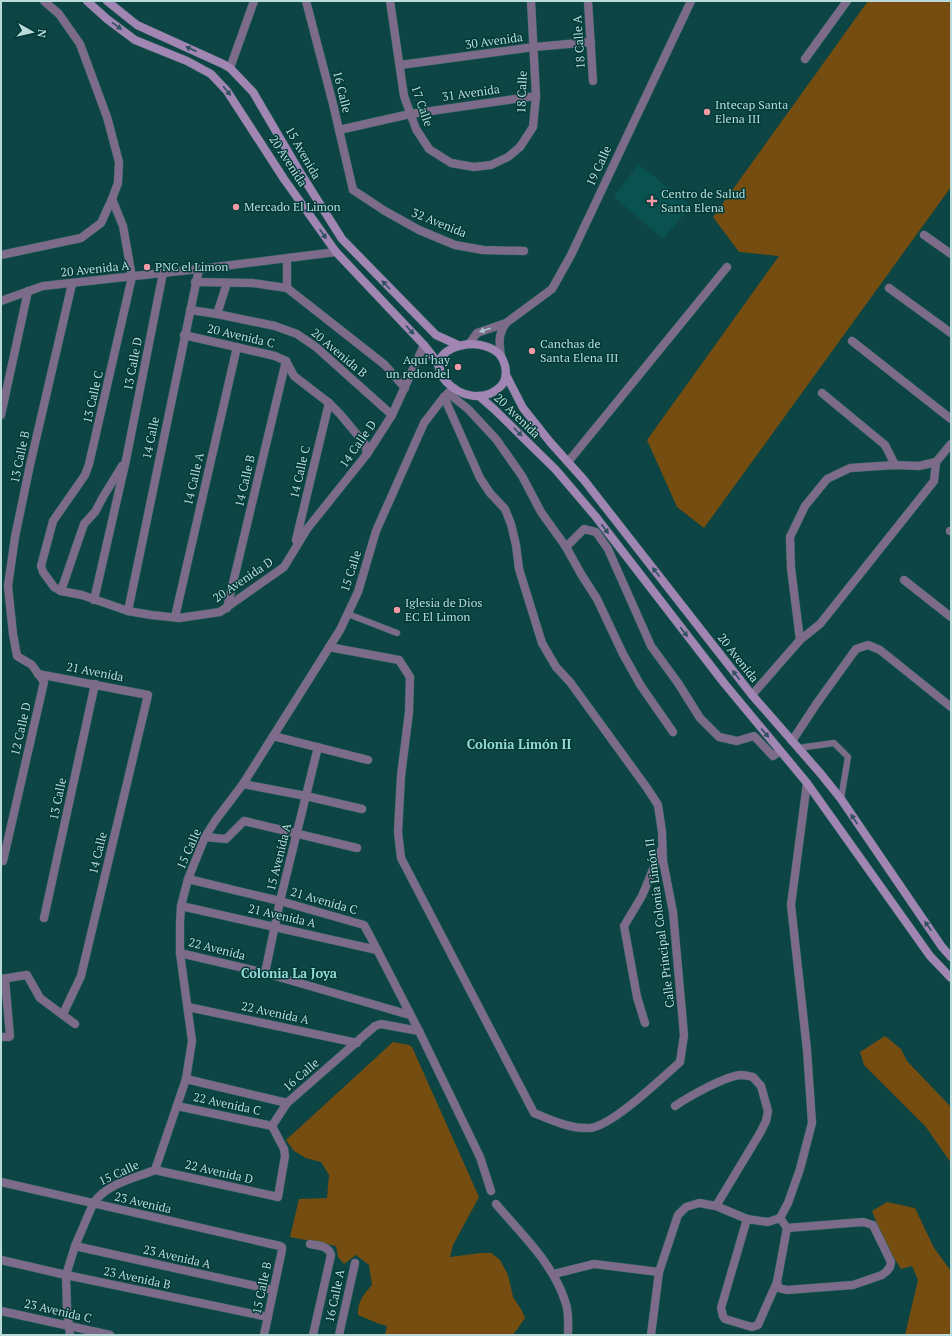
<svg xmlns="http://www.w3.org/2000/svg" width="952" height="1336" font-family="'PT Serif',serif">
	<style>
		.built { fill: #0a5250 }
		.green { fill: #754d10 }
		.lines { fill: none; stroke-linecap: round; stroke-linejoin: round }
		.service-casing { stroke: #2f6361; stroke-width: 7 }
		.minor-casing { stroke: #2f6361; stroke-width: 9 }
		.tertiary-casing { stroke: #2f6361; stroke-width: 9 }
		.secondary-casing { stroke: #2f6361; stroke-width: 9 }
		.service { stroke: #7d6c89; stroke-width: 6 }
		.minor { stroke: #7d6c89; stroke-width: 8 }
		.tertiary { stroke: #7d6c89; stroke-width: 8 }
		.secondary { stroke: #a185b3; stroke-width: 8 }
		.oneway { fill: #30515e }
		.oneway2 { fill: #aec5c9 }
		.poi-dot { fill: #f49aa6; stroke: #003b39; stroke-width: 1.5 }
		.labels { text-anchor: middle; stroke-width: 3; stroke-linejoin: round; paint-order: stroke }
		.street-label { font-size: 12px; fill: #badbd9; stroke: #003b39 }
		.poi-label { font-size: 12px; fill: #badbd9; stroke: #003b39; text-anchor: start }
		.neighbourhood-label { font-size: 13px; font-weight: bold; fill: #95dad6; stroke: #003b39 }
	</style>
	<rect width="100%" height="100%" fill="#0c4543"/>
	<!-- built -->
	<path class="built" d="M638 164 691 206 663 239 614 197Z"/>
	<!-- green -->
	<g class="green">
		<path d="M868 1H951V187L704 528 677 507 647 440 779 256 739 252 713 217Z"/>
		<path d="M885 1036 901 1049 907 1061 951 1107V1163L926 1127 864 1065 860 1052Z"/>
		<path d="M393 1042 409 1045 412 1047 479 1197 453 1245 450 1257 481 1253H491L500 1260 508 1275 513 1297 521 1309 525 1318 513 1335H385L387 1326 377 1323 358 1315C357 1302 364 1294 372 1285L369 1265 356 1255 344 1264 338 1257 336 1246 290 1237 299 1199 327 1198 329 1175 321 1162 306 1158 294 1151 286 1140Z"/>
		<path d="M887 1202 915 1208 934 1248 951 1271V1335H905L918 1280 912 1266 901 1269 885 1243 872 1211Z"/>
	</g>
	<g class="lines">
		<!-- service casing -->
		<g class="service-casing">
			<g id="service">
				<path d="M348 614 397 633"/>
				<path d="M798 748 834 743 848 757 841 799"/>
			</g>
		</g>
		<!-- minor casing -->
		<g class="minor-casing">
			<g id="minor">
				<path d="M306 1 333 104 353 190 385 211 419 230 455 245 483 250 524 251"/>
				<path d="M390 1 404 96 416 129 429 149 451 163 474 167 491 165 508 157 520 147 533 127 536 96 531 1"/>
				<path d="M588 1 593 81"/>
				<path d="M805 59 847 1"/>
				<path d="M400 65 534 47 591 42"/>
				<path d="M230 68 254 1"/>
				<path d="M339 130 410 114 536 96"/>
				<path d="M112 199 123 226 132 277 89 464 85 475 53 521 41 566 43 572 54 587 61 591 82 595 128 611 151 615 179 618 220 612 284 567 307 529 367 454 392 415 424 345"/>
				<path d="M924 235 951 254"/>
				<path d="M1 255 81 238 101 223 112 199 118 183 119 162 107 117 80 44 59 14 44 1"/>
				<path d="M287 259V288"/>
				<path d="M195 282 252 283 287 288 385 365 405 388"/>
				<path d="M889 288 951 333"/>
				<path d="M190 310 217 314 275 326 297 334 316 347 392 415"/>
				<path d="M217 314 227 283"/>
				<path d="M184 335 275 356 286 361 294 376 329 403 340 414 365 444 367 454"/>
				<path d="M852 341 951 419"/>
				<path d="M469 344 477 333 506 323"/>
				<path d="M501 356C499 342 498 335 506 323L552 289 571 255 691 1"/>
				<path d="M448 393 468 409 496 439 522 476 541 512 566 547 581 574 597 599 623 654 641 686 673 732"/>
				<path d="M822 393 885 445 895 465"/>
				<path d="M1 415 28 291"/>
				<path d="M568 462 727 267"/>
				<path d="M950 531H951"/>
				<path d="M296 540 329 403"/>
				<path d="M566 547 584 529 596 532 608 549 651 646 678 683 700 718 719 737 737 741 754 736 773 756 780 751"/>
				<path d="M904 580 951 617"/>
				<path d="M61 591 84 524 95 512 103 497 122 466"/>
				<path d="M94 600 126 460 163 273"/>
				<path d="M227 608 286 361"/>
				<path d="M128 611 199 269"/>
				<path d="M175 617 237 347"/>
				<path d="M800 640 791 568 790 537 805 506 827 479 850 468 895 465 919 466 936 462"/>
				<path d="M329 647 399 660 410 677 409 712 401 776 398 832 401 858 534 1113C551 1120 570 1129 590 1128 612 1126 662 1078 680 1062L684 1035 673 912 663 861 662 832 658 805 647 788 570 682 556 667 542 643 519 569 516 545 511 524 505 509 490 493 480 478 444 397"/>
				<path d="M38 674 148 695 81 976 63 1014"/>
				<path d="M752 695 800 640 820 624 934 481 936 462 951 444"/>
				<path d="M273 736 368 760"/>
				<path d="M792 741 817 703 856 649 868 645 880 650 951 707"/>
				<path d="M243 784 306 796 362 809"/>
				<path d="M205 837 226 839 244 821 357 848"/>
				<path d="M3 861 44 682 32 665 17 656 13 634 8 586 15 537 30 465 72 284"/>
				<path d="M188 879 280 901 364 925 370 936 419 1031 480 1157 491 1191"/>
				<path d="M181 906 377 950"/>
				<path d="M44 918 95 684"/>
				<path d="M180 953 265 973 410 1015"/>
				<path d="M265 973 280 901 318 747"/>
				<path d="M1 979 27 975 40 998 75 1024"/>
				<path d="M188 1007 357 1043"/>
				<path d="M645 1023 637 997 624 926 642 896 661 850"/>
				<path d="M1 1037H9L10 1036 5 979"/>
				<path d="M186 1079 287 1103"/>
				<path d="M177 1106 272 1126"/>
				<path d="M675 1106C688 1097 725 1076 741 1075 745 1075 749 1076 753 1077L761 1086 768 1111 766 1121 760 1133 716 1206"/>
				<path d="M155 1170 278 1197 285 1156 284 1149 272 1126 287 1103 375 1026 381 1024 419 1031"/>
				<path d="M1 1182 280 1246 282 1247V1250L264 1335"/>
				<path d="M496 1204C522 1235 554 1264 566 1304 569 1313 568 1325 568 1335"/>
				<path d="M747 1219 721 1308 723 1316 725 1319 752 1327 758 1325 777 1282 787 1228 780 1218"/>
				<path d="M310 1244C318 1246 328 1245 331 1255L313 1335"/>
				<path d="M75 1246 273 1290"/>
				<path d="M1 1260 66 1275 268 1317"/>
				<path d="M554 1274 594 1264 659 1272"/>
				<path d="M777 1282 779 1288 787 1290 853 1285 882 1275 887 1271 890 1267 891 1262 873 1225 863 1222 787 1228"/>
				<path d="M1 1311 110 1335"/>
				<path d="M339 1335 355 1263"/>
				<path d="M651 1335 659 1272 678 1215 686 1207 699 1203 716 1206 747 1219 768 1222 780 1218 788 1203 800 1169 812 1123 807 1050 791 905 807 783"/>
			</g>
		</g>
		<!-- tertiary casing -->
		<g class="tertiary-casing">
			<g id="tertiary">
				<path d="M1 301 43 286 199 269 336 252"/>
				<path d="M70 1335 67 1309 66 1275 75 1246 93 1204C105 1184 135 1178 155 1170L186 1079 192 1041 180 953V923L181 906 188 879 205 837 215 821 243 784 340 630 358 592 376 531 424 423 444 397 454 388"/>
			</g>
		</g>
		<!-- secondary casing -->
		<g class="secondary-casing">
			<g id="secondary">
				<path d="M87 1 107 19 135 40 187 61 211 74 227 91 284 179 336 252 424 345 435 359 440 369"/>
				<path d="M107 1 137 25 223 64 230 68 253 92 301 174 342 239 436 335 458 345"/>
				<path d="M469 344C482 344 498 348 503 360 507 368 507 380 501 386 467 421 400 354 469 344Z"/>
				<path d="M506 375 523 408 550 442 584 480 752 695 821 774 841 799 942 947 951 957"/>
				<path d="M479 396 495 410 556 470 596 517 724 683 807 783 930 956 951 978"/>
			</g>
		</g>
		<!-- service -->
		<use href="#service" class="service"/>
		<!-- minor -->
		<use href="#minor" class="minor"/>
		<!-- tertiary -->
		<use href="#tertiary" class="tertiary"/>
		<!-- secondary -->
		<use href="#secondary" class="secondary"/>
	</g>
	<!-- one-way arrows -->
	<defs><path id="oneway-solid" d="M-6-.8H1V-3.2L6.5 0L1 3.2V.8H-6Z"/></defs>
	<g class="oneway">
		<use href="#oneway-solid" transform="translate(117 26) rotate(36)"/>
		<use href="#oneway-solid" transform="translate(191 49) rotate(-156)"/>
		<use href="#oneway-solid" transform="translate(227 91) rotate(51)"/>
		<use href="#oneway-solid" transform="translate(323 234) rotate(55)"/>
		<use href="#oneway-solid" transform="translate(386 285) rotate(-134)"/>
		<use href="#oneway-solid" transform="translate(410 330) rotate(47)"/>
		<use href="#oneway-solid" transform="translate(518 432) rotate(45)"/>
		<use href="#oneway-solid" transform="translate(605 529) rotate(53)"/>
		<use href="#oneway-solid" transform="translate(656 572) rotate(-128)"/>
		<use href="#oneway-solid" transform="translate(684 632) rotate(53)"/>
		<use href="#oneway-solid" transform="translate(736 675) rotate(-128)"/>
		<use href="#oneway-solid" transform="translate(765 733) rotate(50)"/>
		<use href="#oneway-solid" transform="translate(854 819) rotate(-124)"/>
		<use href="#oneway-solid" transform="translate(928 926) rotate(-125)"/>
	</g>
	<use class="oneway2" href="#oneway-solid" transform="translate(485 330) rotate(162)"/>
	<!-- markers -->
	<g class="poi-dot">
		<circle cx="707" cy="112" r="4"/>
		<path d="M650 195h4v4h4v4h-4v4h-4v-4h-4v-4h4z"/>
		<circle cx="236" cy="207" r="4"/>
		<circle cx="147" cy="267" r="4"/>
		<circle cx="532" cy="351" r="4"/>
		<circle cx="458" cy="367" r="4"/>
		<circle cx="397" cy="610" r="4"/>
	</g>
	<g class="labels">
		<!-- street labels -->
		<g class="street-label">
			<text transform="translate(494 41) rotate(-8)" y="4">30 Avenida</text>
			<text transform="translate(579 42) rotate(-94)" y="4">18 Calle A</text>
			<text transform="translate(342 92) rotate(76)" y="4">16 Calle</text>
			<text transform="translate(522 92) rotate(-88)" y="4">18 Calle</text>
			<text transform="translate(471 93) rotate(-8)" y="4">31 Avenida</text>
			<text transform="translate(422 106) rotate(71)" y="4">17 Calle</text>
			<text transform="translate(303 153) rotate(60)" y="4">15 Avenida</text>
			<text transform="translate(288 161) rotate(57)" y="4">20 Avenida</text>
			<text transform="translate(599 166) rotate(-65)" y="4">19 Calle</text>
			<text transform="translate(439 223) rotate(22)" y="4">32 Avenida</text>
			<text transform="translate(95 269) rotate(-6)" y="4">20 Avenida A</text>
			<text transform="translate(241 336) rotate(13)" y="4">20 Avenida C</text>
			<text transform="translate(339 353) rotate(40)" y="4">20 Avenida B</text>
			<text transform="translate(133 364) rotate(-79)" y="4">13 Calle D</text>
			<text transform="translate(93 397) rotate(-77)" y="4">13 Calle C</text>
			<text transform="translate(517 416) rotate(44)" y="4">20 Avenida</text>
			<text transform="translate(151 438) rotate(-78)" y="4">14 Calle</text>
			<text transform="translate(358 444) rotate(-55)" y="4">14 Calle D</text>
			<text transform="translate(20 457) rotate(-78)" y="4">13 Calle B</text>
			<text transform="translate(300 472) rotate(-77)" y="4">14 Calle C</text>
			<text transform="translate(194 479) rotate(-77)" y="4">14 Calle A</text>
			<text transform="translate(245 481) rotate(-77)" y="4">14 Calle B</text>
			<text transform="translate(351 571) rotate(-72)" y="4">15 Calle</text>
			<text transform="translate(243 580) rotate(-34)" y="4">20 Avenida D</text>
			<text transform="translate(738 658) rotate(52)" y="4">20 Avenida</text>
			<text transform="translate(95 672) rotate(11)" y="4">21 Avenida</text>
			<text transform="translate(21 729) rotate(-77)" y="4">12 Calle D</text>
			<text transform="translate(58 799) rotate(-78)" y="4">13 Calle</text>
			<text transform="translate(189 849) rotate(-66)" y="4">15 Calle</text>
			<text transform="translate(98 853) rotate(-76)" y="4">14 Calle</text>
			<text transform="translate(279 857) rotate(-76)" y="4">15 Avenida A</text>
			<text transform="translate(324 901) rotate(16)" y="4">21 Avenida C</text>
			<text transform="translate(282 916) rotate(13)" y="4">21 Avenida A</text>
			<text transform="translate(660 923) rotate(-97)" y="4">Calle Principal Colonia Limón II</text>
			<text transform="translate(217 949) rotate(14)" y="4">22 Avenida</text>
			<text transform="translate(275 1013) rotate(12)" y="4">22 Avenida A</text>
			<text transform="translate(301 1075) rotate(-41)" y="4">16 Calle</text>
			<text transform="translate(227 1104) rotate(12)" y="4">22 Avenida C</text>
			<text transform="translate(219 1172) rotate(13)" y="4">22 Avenida D</text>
			<text transform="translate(119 1173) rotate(-25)" y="4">15 Calle</text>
			<text transform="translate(143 1203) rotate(13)" y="4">23 Avenida</text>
			<text transform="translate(177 1257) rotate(13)" y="4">23 Avenida A</text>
			<text transform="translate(137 1278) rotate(12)" y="4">23 Avenida B</text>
			<text transform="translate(262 1288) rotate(-78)" y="4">15 Calle B</text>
			<text transform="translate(335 1296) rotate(-78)" y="4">16 Calle A</text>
			<text transform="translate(58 1311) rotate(13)" y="4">23 Avenida C</text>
		</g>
		<!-- poi labels -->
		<g class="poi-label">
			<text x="715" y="109">Intecap Santa<tspan x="715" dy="14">Elena III</tspan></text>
			<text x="661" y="198">Centro de Salud<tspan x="661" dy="14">Santa Elena</tspan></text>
			<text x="244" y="211">Mercado El Limon</text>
			<text x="155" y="271">PNC el Limon</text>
			<text x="540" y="348">Canchas de<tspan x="540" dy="14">Santa Elena III</tspan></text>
			<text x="450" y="364" text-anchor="end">Aquí hay<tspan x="450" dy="14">un redondel</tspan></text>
			<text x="405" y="607">Iglesia de Dios<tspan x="405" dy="14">EC El Limon</tspan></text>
		</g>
		<!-- neighbourhood labels -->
		<g class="neighbourhood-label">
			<text x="519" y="749">Colonia Limón II</text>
			<text x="289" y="978">Colonia La Joya</text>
		</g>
	</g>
	<!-- border -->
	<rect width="952" height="1336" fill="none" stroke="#badbd9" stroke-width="4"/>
	<!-- north arrow -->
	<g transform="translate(32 32) rotate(98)" stroke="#003b39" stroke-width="3" paint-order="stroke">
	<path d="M0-3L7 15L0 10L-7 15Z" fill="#badbd9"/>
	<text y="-6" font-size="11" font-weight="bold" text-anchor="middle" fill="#badbd9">N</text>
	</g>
</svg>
